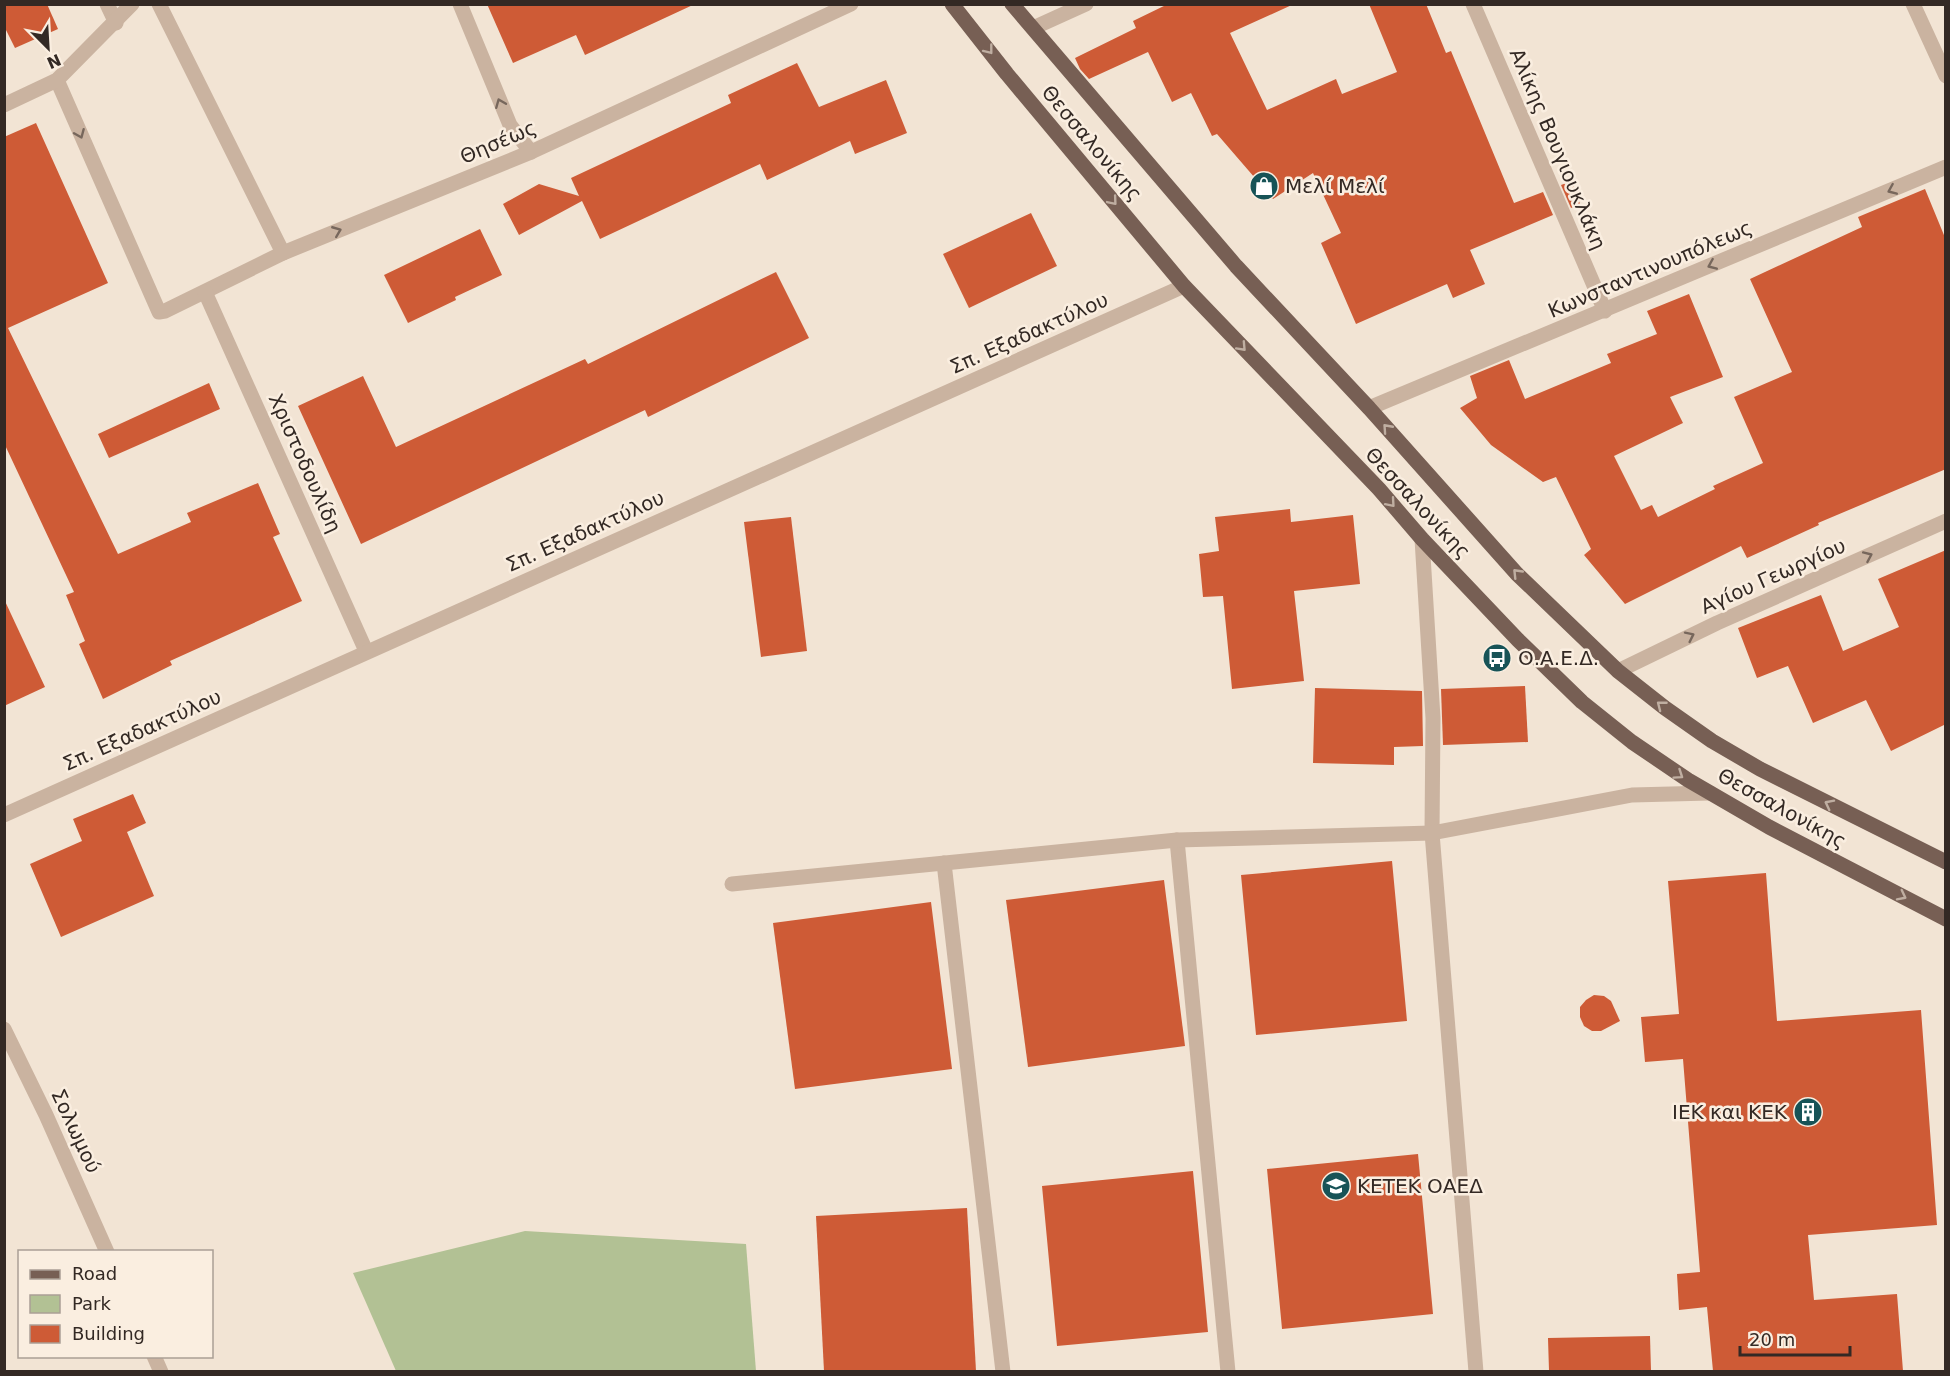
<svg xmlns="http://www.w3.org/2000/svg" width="1950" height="1376" font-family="'DejaVu Sans',sans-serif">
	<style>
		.green { fill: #b2c194 }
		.building { fill: #ce5b36 }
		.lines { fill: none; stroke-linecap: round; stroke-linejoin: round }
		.minor { stroke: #cab3a0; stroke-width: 15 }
		.major { stroke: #775f54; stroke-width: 15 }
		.oneway { stroke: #bfaea1 }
		.oneway2 { stroke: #77675c }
		.labels { text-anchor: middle; stroke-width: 5; stroke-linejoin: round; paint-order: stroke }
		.street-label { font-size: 20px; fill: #332924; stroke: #faeee0 }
		.poi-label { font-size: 20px; fill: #332924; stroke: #faeee0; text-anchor: start }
	</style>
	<rect width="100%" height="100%" fill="#f2e4d4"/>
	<!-- green -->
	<path class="green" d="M525 1231 746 1244 756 1371H396L353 1273Z"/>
	<!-- building -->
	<g class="building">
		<path d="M4 4H47L58 29 15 48 4 26Z"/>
		<path d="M487 4H695L585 55 576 35 513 63Z"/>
		<path d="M1168 4H1294L1230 33 1267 110 1336 79 1342 94 1397 72 1369 4H1426L1446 53 1451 51 1514 203 1543 192 1553 215 1470 250 1485 284 1453 298 1447 284 1356 324 1321 243 1341 233 1313 173 1273 199 1217 134 1212 136 1191 93 1172 102 1148 52 1089 79 1080 69 1075 58 1136 28 1133 21Z"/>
		<path d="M797 63 819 107 886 80 907 133 855 154 850 141 767 180 760 164 600 239 582 201 519 235 503 204 539 184 579 196 571 178 731 103 728 95Z"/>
		<path d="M36 123 108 283 8 328 118 554 191 522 187 513 258 483 280 534 273 537 302 601 170 661 172 665 103 699 79 644 85 641 66 595 74 592 4 443V137Z"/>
		<path d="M1572 181 1580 204 1571 208 1561 185Z"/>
		<path d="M1925 189 1946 240V469L1818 523 1819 525 1747 558 1741 546 1625 604 1584 555 1591 549 1556 477 1543 482 1491 445 1460 408 1477 398 1470 376 1509 360 1525 399 1611 363 1607 354 1657 334 1647 311 1689 294 1723 377 1670 397 1683 423 1614 456 1641 510 1652 505 1658 517 1715 489 1713 486 1763 463 1734 397 1792 372 1750 279 1862 227 1858 217Z"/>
		<path d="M1031 213 1057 266 969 308 943 254Z"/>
		<path d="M480 229 502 275 455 297 456 300 408 323 384 275Z"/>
		<path d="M776 272 809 338 648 417 645 410 361 544 298 406 363 376 396 447 585 359 588 364Z"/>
		<path d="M209 383 220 409 109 458 98 434Z"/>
		<path d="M1290 509 1291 522 1353 515 1360 584 1294 591 1304 681 1232 689 1223 596 1203 597 1199 554 1219 551 1215 517Z"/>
		<path d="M791 517 807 651 761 657 744 522Z"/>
		<path d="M1946 550V724L1891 751 1866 700 1813 723 1788 666 1757 678 1738 628 1821 595 1843 651 1899 627 1878 579Z"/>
		<path d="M4 599 45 687 4 706Z"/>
		<path d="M1525 686 1528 742 1443 745 1441 689Z"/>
		<path d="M1315 688 1422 691 1423 746 1394 747V765L1313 763Z"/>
		<path d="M133 794 146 823 127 832 154 896 61 937 30 864 82 841 73 819Z"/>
		<path d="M1392 861 1407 1021 1256 1035 1241 875Z"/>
		<path d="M1766 873 1777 1021 1921 1010 1937 1225 1808 1235 1814 1300 1897 1294 1903 1371H1713L1707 1307 1679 1310 1677 1274 1700 1272 1683 1059 1645 1062 1641 1017 1679 1014 1668 881Z"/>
		<path d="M1164 880 1185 1046 1028 1067 1006 900Z"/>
		<path d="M931 902 952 1069 795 1089 773 923Z"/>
		<path d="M1594 995 1604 996 1611 1001 1620 1021 1601 1031H1592L1584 1026 1580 1017V1007L1586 1000Z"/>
		<path d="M1418 1154 1433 1314 1282 1329 1267 1169Z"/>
		<path d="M1193 1171 1208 1332 1057 1346 1042 1186Z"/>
		<path d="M967 1208 976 1371H824L816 1216Z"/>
		<path d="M1650 1336 1651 1371H1549L1548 1338Z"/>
	</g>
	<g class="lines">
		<!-- minor -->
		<g class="minor">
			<path d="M107 4 116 23"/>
			<path d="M159 4 283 253"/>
			<path d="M460 4 510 125 531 152"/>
			<path d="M1473 4 1605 311"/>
			<path d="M1913 4 1946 76"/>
			<path d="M1033 28 1086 4"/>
			<path d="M57 80 159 312 165 311 283 253 531 152 851 4"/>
			<path d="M4 105 57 80 132 4"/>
			<path d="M205 292 366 651"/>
			<path d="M1369 408 1946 167"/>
			<path d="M1422 539 1433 718 1432 833 1476 1372"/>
			<path d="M1618 671 1717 623 1946 521"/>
			<path d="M4 815 1184 286"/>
			<path d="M1177 840 1228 1372"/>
			<path d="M944 863 1003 1372"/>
			<path d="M732 884 1177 840 1432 833 1632 795 1710 793"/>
			<path d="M4 1029 46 1115 107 1252"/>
			<path d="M154 1356 161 1372"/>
		</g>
		<!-- major -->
		<g class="major">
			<path d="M952 4 1007 74 1184 286 1379 489 1422 539 1518 640 1582 702 1632 742 1688 780 1769 827 1946 919"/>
			<path d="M1012 4 1236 266 1369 408 1517 574 1618 671 1665 708 1712 741 1760 769 1946 862"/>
		</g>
	</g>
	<!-- one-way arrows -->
	<defs><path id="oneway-chevron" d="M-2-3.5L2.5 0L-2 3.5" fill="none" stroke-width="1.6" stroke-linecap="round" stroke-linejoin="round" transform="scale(1.5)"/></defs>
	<g class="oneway">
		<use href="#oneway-chevron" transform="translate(989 50) rotate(52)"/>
		<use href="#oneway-chevron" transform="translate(1113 201) rotate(50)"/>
		<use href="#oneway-chevron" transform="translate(1242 347) rotate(47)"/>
		<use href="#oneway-chevron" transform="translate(1387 428) rotate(-132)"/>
		<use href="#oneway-chevron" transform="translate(1391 503) rotate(49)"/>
		<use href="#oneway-chevron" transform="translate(1517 573) rotate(-134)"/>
		<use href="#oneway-chevron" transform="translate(1661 705) rotate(-142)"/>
		<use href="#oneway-chevron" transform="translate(1679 775) rotate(34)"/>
		<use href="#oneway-chevron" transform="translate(1829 804) rotate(-153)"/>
		<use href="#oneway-chevron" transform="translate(1902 896) rotate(27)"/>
	</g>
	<g class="oneway2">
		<use href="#oneway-chevron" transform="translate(500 103) rotate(-112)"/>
		<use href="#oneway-chevron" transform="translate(80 134) rotate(67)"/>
		<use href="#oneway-chevron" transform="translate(1892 190) rotate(157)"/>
		<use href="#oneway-chevron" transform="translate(337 231) rotate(-22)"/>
		<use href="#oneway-chevron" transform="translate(1712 265) rotate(157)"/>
		<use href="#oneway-chevron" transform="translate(1868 556) rotate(-24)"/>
		<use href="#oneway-chevron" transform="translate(1690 636) rotate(-26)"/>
	</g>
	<!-- icons -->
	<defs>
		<g id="shop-disc" transform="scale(1.5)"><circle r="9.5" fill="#175357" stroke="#faeee0"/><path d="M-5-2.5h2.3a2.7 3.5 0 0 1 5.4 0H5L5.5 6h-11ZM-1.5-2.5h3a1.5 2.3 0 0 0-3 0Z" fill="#fff"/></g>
		<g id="bus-disc" transform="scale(1.5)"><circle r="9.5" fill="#175357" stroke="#faeee0"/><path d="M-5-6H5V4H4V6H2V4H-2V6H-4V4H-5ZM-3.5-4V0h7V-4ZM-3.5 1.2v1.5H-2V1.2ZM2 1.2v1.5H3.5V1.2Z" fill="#fff"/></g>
		<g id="building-disc" transform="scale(1.5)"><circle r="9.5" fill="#175357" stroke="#faeee0"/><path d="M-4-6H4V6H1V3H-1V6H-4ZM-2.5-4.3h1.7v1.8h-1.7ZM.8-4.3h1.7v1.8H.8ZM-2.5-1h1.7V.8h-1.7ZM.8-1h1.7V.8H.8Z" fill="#fff"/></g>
		<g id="school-disc" transform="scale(1.5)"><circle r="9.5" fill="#175357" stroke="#faeee0"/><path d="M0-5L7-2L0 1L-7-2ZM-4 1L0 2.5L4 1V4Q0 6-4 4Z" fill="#fff"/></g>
	</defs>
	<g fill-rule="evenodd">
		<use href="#shop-disc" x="1264" y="186"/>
		<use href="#bus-disc" x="1497" y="658"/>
		<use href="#building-disc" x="1808" y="1112"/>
		<use href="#school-disc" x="1336" y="1186"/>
	</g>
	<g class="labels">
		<!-- street labels -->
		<g class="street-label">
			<text transform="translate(498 142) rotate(-23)" y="7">Θησέως</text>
			<text transform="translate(1092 143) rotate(50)" y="7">Θεσσαλονίκης</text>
			<text transform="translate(1558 149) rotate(67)" y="7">Αλίκης Βουγιουκλάκη</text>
			<text transform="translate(1650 269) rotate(-23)" y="7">Κωνσταντινουπόλεως</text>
			<text transform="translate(1029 333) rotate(-24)" y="7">Σπ. Εξαδακτύλου</text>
			<text transform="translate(305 463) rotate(66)" y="7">Χριστοδουλίδη</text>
			<text transform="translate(1418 503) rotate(47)" y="7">Θεσσαλονίκης</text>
			<text transform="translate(585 531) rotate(-24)" y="7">Σπ. Εξαδακτύλου</text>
			<text transform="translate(1773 576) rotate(-24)" y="7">Αγίου Γεωργίου</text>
			<text transform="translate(142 730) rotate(-24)" y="7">Σπ. Εξαδακτύλου</text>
			<text transform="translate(1782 808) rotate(29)" y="7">Θεσσαλονίκης</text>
			<text transform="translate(76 1131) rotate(65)" y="7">Σολωμού</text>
		</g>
		<!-- poi labels -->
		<g class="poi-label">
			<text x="1285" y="193">Μελί Μελί</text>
			<text x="1518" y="665">Ο.Α.Ε.Δ.</text>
			<text x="1787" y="1119" text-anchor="end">ΙΕΚ και ΚΕΚ</text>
			<text x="1357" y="1193">ΚΕΤΕΚ ΟΑΕΔ</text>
		</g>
	</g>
	<!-- border -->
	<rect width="1950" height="1376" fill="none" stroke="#332924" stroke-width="12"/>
	<!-- legend -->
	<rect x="18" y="1250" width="195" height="108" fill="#faeee0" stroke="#aa9f95" stroke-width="1.5"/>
	<rect x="30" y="1270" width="30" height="9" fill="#775f54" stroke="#aa9f95" stroke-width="1.5"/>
	<text x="72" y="1280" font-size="18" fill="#332924">Road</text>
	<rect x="30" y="1295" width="30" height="18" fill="#b2c194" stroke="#aa9f95" stroke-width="1.5"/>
	<text x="72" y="1310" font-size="18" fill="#332924">Park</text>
	<rect x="30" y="1325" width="30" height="18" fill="#ce5b36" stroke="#aa9f95" stroke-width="1.5"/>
	<text x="72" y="1340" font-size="18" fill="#332924">Building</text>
	<!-- north arrow -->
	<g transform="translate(48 48) rotate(156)" stroke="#faeee0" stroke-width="4.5" paint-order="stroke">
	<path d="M0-4.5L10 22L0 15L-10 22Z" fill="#332924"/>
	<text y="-9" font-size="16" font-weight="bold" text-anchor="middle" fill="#332924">N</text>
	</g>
	<!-- scale -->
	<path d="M1740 1346v9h110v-9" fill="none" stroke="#332924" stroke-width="3"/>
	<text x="1749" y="1346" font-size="18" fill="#332924" stroke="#faeee0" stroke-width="4.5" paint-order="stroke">20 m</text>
</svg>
